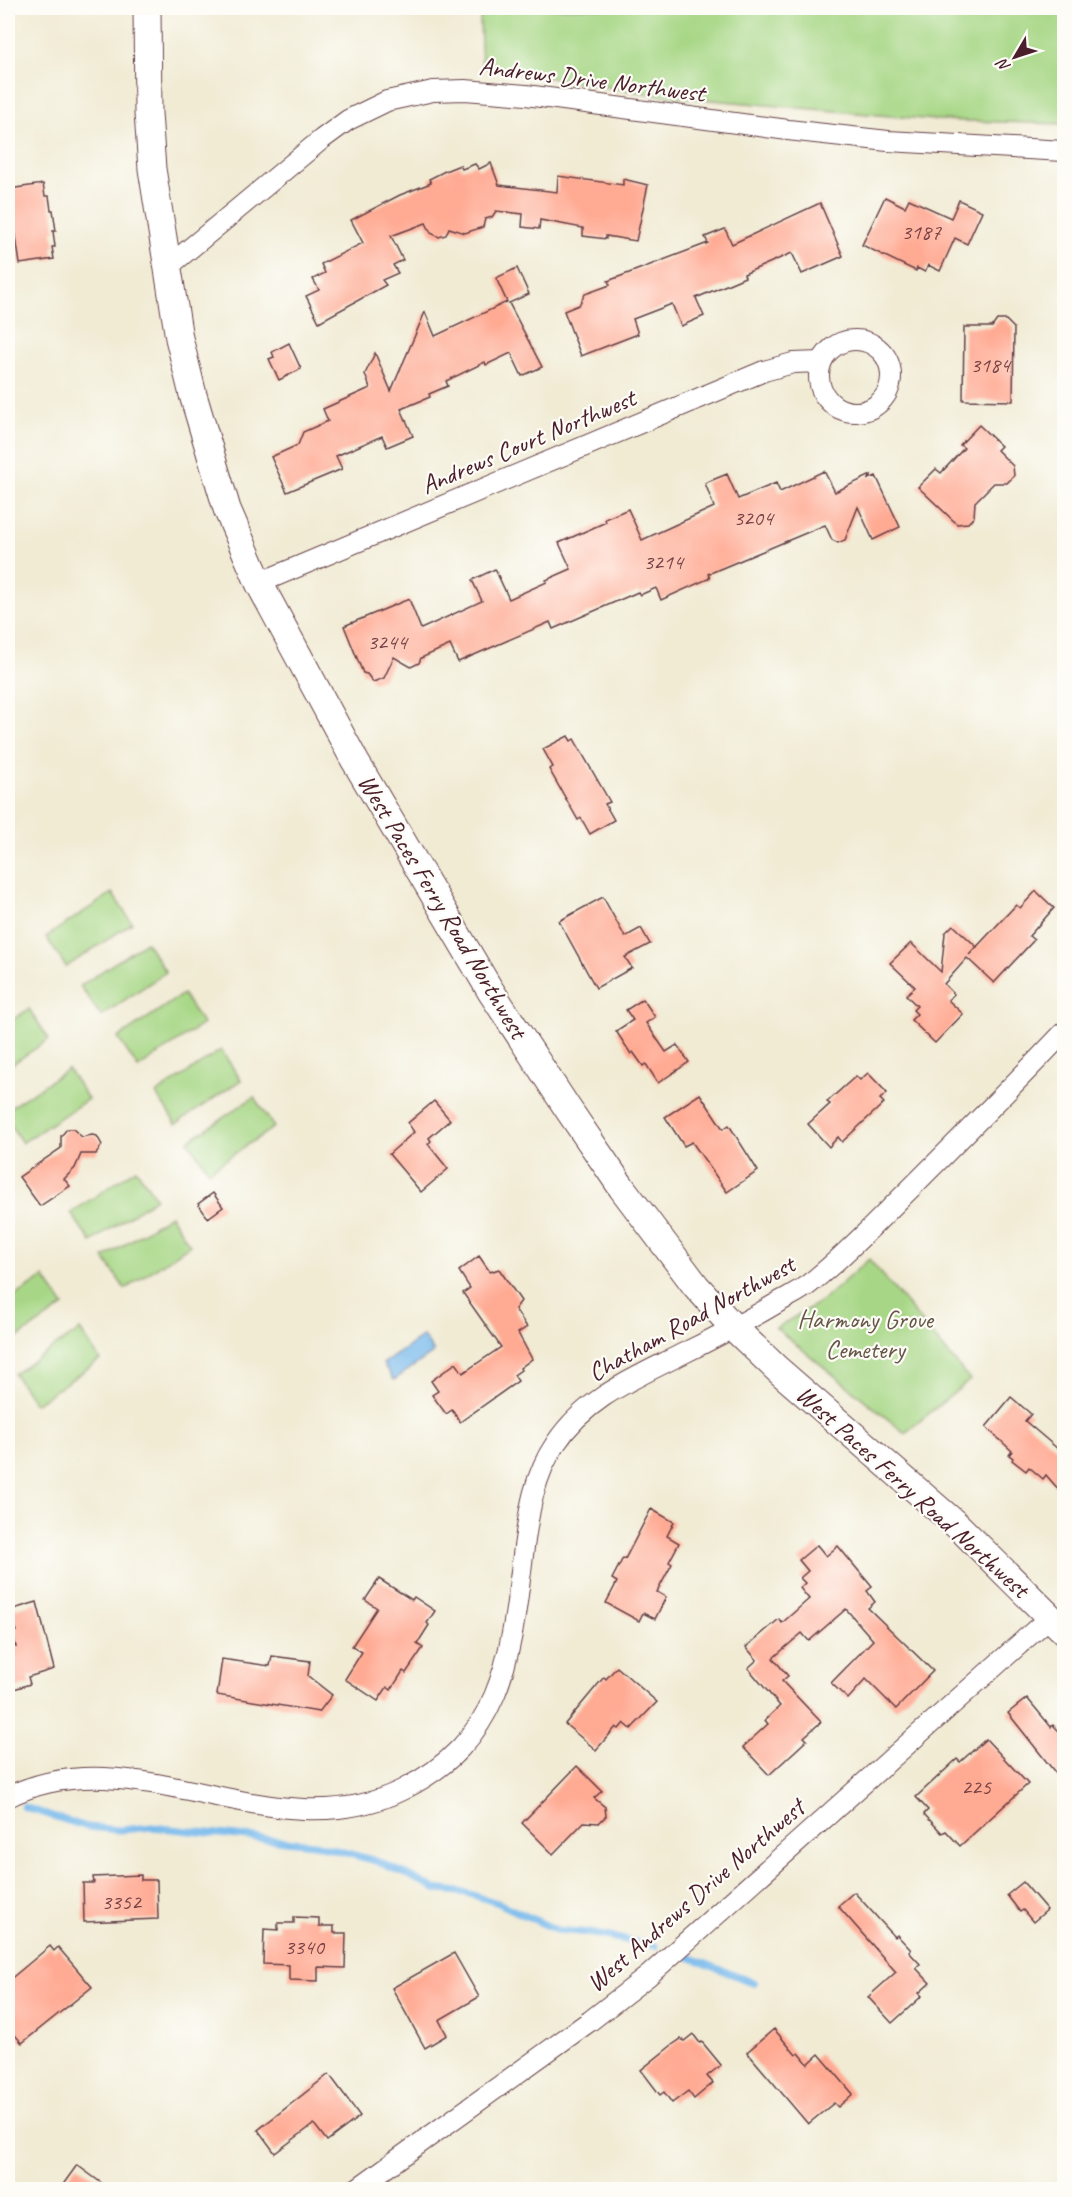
<svg xmlns="http://www.w3.org/2000/svg" width="1072" height="2197" font-family="Caveat,sans-serif">
	<style>
		.green { fill: #a7d786; stroke: #787b58; stroke-width: 1.5 }
		.water { fill: #77b9ec; stroke: #606c8c; stroke-width: 1.5 }
		.lines { fill: none; stroke-linecap: round; stroke-linejoin: round }
		.stream { stroke: #77b9ec; stroke-width: 7 }
		.building { fill: #ffab94 }
		.street-casing { stroke: #633e44; stroke-width: 22 }
		.secondary-casing { stroke: #633e44; stroke-width: 29 }
		.street { stroke: #fff; stroke-width: 20 }
		.secondary { stroke: #fff; stroke-width: 27 }
		.labels { text-anchor: middle; stroke-width: 4.5; stroke-linejoin: round; paint-order: stroke }
		.number-label { font-size: 22px; fill: #774245 }
		.street-label { font-size: 26px; fill: #4a1f2b; stroke: #fdfcf7 }
		.park-label { font-size: 26px; fill: #665646; stroke: #fdfcf7 }
	</style>
	<rect width="100%" height="100%" fill="#fdfcf7"/>
	<filter id="ink" filterUnits="userSpaceOnUse"><feTurbulence type="fractalNoise" baseFrequency=".0167" numOctaves="2"/><feDisplacementMap in="SourceGraphic" scale="12" xChannelSelector="R" yChannelSelector="G"/><feConvolveMatrix kernelMatrix="1 2 1 2 8 2 1 2 1" color-interpolation-filters="sRGB"/></filter>
	<filter id="wash" filterUnits="userSpaceOnUse"><feTurbulence type="fractalNoise" baseFrequency=".008" numOctaves="4" result="noise"/><feDisplacementMap in="SourceGraphic" scale="24" xChannelSelector="R" yChannelSelector="G"/><feGaussianBlur stdDeviation="1.35" result="paint"/><feColorMatrix in="noise" values="0 0 0 0 0 0 0 0 0 0 0 0 0 0 0 0 0 1.4 0 .05"/><feComposite in="paint" operator="in"/></filter>
	<g filter="url(#wash)">
		<rect width="100%" height="100%" fill="#f1ebd4"/>
		<!-- green -->
		<g class="green">
			<path d="M484 8H1064V124L935 120 656 95 482 67 480 20Z"/>
			<path d="M112 893 132 923 66 967 46 937Z"/>
			<path d="M146 942 166 972 101 1016 80 986Z"/>
			<path d="M183 994 203 1024 138 1068 118 1038Z"/>
			<path d="M29 1009 49 1039 8 1067V1023Z"/>
			<path d="M221 1050 241 1080 176 1124 156 1094Z"/>
			<path d="M68 1069 88 1099 22 1143 8 1121V1109Z"/>
			<path d="M254 1097 274 1127 209 1171 188 1141Z"/>
			<path d="M136 1169 156 1198 91 1242 71 1213Z"/>
			<path d="M170 1215 190 1245 125 1289 104 1258Z"/>
			<path d="M869 1259 970 1380 905 1433 776 1328 823 1300Z"/>
			<path d="M44 1277 64 1306 8 1344V1301Z"/>
			<path d="M80 1330 100 1360 35 1404 14 1374Z"/>
		</g>
		<!-- water -->
		<path class="water" d="M423 1336 434 1352 394 1380 383 1364Z"/>
		<g class="lines">
			<!-- stream -->
			<g class="stream">
				<path d="M24 1807 87 1827 120 1830 152 1827 314 1844 376 1861 406 1874 435 1889 467 1893 498 1903 557 1930 590 1933 655 1946"/>
				<path d="M684 1955 754 1983"/>
			</g>
		</g>
		<g id="blocks">
			<!-- building -->
			<g class="building">
				<path d="M491 163 499 185 557 192 558 176 623 185V179L648 185 636 241 606 236V239L583 236V228L540 220 539 229 522 227 523 214 496 211 492 217 485 219 483 227 465 233 449 228 446 235 439 237 431 233 426 223 391 236 403 260 393 265 398 273 382 280 386 285 319 322 306 296 319 290 313 279 325 273 321 264 363 243 351 220 400 195 431 183 429 179 445 171 460 165 462 169 475 164 479 169Z"/>
				<path d="M43 184 45 196H49L51 210H53L56 231H53L55 247H52L54 259 20 264 9 189Z"/>
				<path d="M885 197 905 207 909 199 951 218 959 200 982 211 967 244 955 238 940 271 928 265 925 272 917 268 916 271 862 245Z"/>
				<path d="M820 203 843 256 802 274 792 253 744 274 745 277 696 298 704 316 681 326 672 304 633 319 638 334 581 356 564 311 579 305 585 294 610 285 608 281 708 243 705 237 725 229 732 244Z"/>
				<path d="M517 268 529 294 509 303 542 367 522 376 511 353 486 365 485 362 446 381 448 386 429 394 430 397 401 409 413 436 387 447 382 436 336 456 342 469 287 492 271 457 298 445 303 432 328 421 323 409 370 388 365 374 375 353 391 391 425 312 435 336 507 302 496 278Z"/>
				<path d="M997 320H1006L1014 328 1013 401 963 400 964 327H992Z"/>
				<path d="M289 343 301 369 279 380 269 359 274 357 272 352Z"/>
				<path d="M979 425 1001 446 997 450 1013 466 1014 476 1007 483H994L975 502 974 517 968 523 957 524 918 487 936 469 941 473 964 448 960 445Z"/>
				<path d="M824 471 835 492 871 475 869 479 876 476 900 527 873 540 858 507 845 540 838 543 832 540 825 525 708 574 710 578 661 600 656 588 640 595 638 592 553 629 550 622 458 662 450 645 421 658 419 663 411 667 394 657 384 678 373 682 367 674 363 673 344 626 409 599 421 629 482 601 472 580 495 569 509 599 547 582 546 580 571 569 559 543 606 522 605 519 628 509 642 540 714 507 705 483 727 474 738 499 776 483 780 492Z"/>
				<path d="M568 736 571 741 574 739 610 802 605 804 614 820 590 834 581 818 578 820 549 769 553 767 543 749Z"/>
				<path d="M1036 891 1054 908 1029 936 1034 940 994 983 967 958 944 984 954 994 948 1000 963 1014 935 1043 911 1020 917 1014 913 1010 917 1006 906 995 915 987 890 963 911 943 941 972 945 933 953 925 977 947 969 955 1016 905 1020 908Z"/>
				<path d="M603 897 625 937 641 928 650 944 625 957 632 968 596 988 559 921Z"/>
				<path d="M643 999 655 1017 646 1023 666 1052 677 1045 689 1062 658 1083 646 1064 643 1066 633 1052 631 1054 616 1031 633 1020 626 1010Z"/>
				<path d="M868 1073 887 1093 880 1099 884 1103 842 1142 838 1137 829 1147 808 1124 830 1104 827 1102 856 1076 860 1080Z"/>
				<path d="M700 1094 723 1129 729 1125 758 1171 727 1192 692 1142 684 1146 665 1117Z"/>
				<path d="M434 1101 450 1120 429 1138 431 1141 428 1144 448 1169 421 1192 389 1154 414 1132 408 1123Z"/>
				<path d="M67 1129H73L82 1137 92 1135 97 1136 102 1145 96 1154H81L75 1168 64 1179 70 1186 40 1206 19 1177 61 1148V1136Z"/>
				<path d="M213 1193 223 1207 208 1218 198 1204Z"/>
				<path d="M479 1256 490 1272 499 1269 521 1301 515 1309 527 1327 518 1333 532 1359 520 1368 521 1370 514 1375 518 1381 460 1422 452 1410 446 1414 432 1395 438 1391 431 1381 456 1363 463 1373 501 1347 463 1293 470 1288 459 1271Z"/>
				<path d="M1011 1397 1031 1414 1025 1421 1065 1455V1497L1046 1475 1043 1479 1029 1467 1026 1471 1012 1460 1013 1458 1009 1455 1012 1451 986 1427Z"/>
				<path d="M651 1509 674 1522 667 1536 679 1543 669 1562 672 1564 657 1592 666 1597 655 1619 643 1613 639 1621 606 1603 617 1582 612 1579 623 1558 625 1559Z"/>
				<path d="M817 1545 826 1556 838 1546 872 1587 867 1591 875 1602 868 1608 933 1671 896 1709 866 1679 848 1699 831 1683 873 1640 846 1609 809 1641 802 1633 773 1658 788 1676 782 1681 821 1722 804 1737 807 1740 769 1775 743 1747 768 1724 765 1720 780 1706 748 1668 757 1660 746 1647 779 1619 782 1623 809 1599 800 1588 805 1583 800 1578 808 1571 799 1560Z"/>
				<path d="M379 1579 412 1600 414 1597 435 1611 427 1623 429 1625 417 1644 423 1648 406 1673 403 1671 391 1690 387 1687 378 1701 345 1679 362 1652 352 1646 377 1608 365 1600Z"/>
				<path d="M37 1602 54 1669 28 1677 30 1684 8 1691V1645L16 1647 12 1632 16 1631 10 1610Z"/>
				<path d="M272 1656 310 1661 308 1676 332 1695 319 1712 217 1695 222 1659 270 1666Z"/>
				<path d="M617 1667 657 1702 631 1729 624 1723 619 1729 616 1727 596 1750 565 1724 604 1677 606 1679Z"/>
				<path d="M1027 1698 1051 1727 1053 1725 1065 1737V1785L1008 1713Z"/>
				<path d="M986 1739 1028 1784 960 1846 946 1831 942 1833 924 1814 928 1810 916 1797 957 1759 960 1762Z"/>
				<path d="M577 1766 602 1791 594 1798 605 1807 606 1816 599 1823 584 1822 553 1854 522 1823Z"/>
				<path d="M141 1875V1880H157L158 1919 84 1922 83 1883H94L93 1877Z"/>
				<path d="M1023 1882 1047 1910 1033 1922 1023 1910 1020 1912 1007 1895Z"/>
				<path d="M854 1892 895 1937 897 1935 911 1950 909 1952 920 1964 916 1968 930 1983 919 1993 922 1996 892 2023 868 1997 896 1972 838 1906Z"/>
				<path d="M294 1917 319 1918V1926H334V1933H346L345 1968 318 1967V1981L289 1980V1965L263 1964 264 1929 278 1930V1923H294Z"/>
				<path d="M50 1946 54 1951 58 1947 92 1987 22 2043 15 2035 8 2041V1981Z"/>
				<path d="M454 1953 479 1997 439 2020 447 2035 425 2048 392 1988Z"/>
				<path d="M774 2029 796 2055 799 2053 808 2064 819 2054 853 2094 838 2107 834 2103 808 2124 747 2052Z"/>
				<path d="M693 2034 700 2043 702 2042 721 2065 707 2076 713 2083 694 2099 688 2091 672 2103 664 2092 660 2095 641 2070 672 2045 681 2039 684 2041Z"/>
				<path d="M329 2074 360 2116 327 2141 314 2124 275 2153 258 2130Z"/>
				<path d="M77 2165 111 2190H59Z"/>
			</g>
		</g>
	</g>
	<g filter="url(#ink)">
		<use href="#blocks" fill-opacity="0" stroke="#633e44" stroke-width="1.5"/>
		<g class="lines">
			<!-- street casing -->
			<g class="street-casing">
				<g id="street">
					<path d="M169 266 322 139 348 120 387 101 433 91 465 90 526 95 788 130 888 141 1064 151"/>
					<circle cx="855" cy="376" r="36"/>
					<path d="M259 583 764 371 793 363 821 362"/>
					<path d="M8 1797C134 1733 274 1854 402 1790 507 1738 511 1650 524 1547 529 1511 534 1475 556 1443 586 1398 633 1379 680 1355 713 1339 745 1322 777 1303 789 1296 803 1290 814 1280 848 1253 878 1220 910 1189 962 1137 1014 1085 1064 1032"/>
					<path d="M355 2190 590 2021 648 1976 1051 1616"/>
				</g>
			</g>
			<!-- secondary casing -->
			<g class="secondary-casing">
				<path id="secondary" d="M147 8 148 113 152 169 179 338 193 395 227 509 259 583 355 761 490 990 568 1109 622 1188 696 1286 734 1328 777 1369 960 1528 1064 1631"/>
			</g>
			<!-- street -->
			<use href="#street" class="street"/>
			<!-- secondary -->
			<use href="#secondary" class="secondary"/>
		</g>
	</g>
	<g class="labels">
		<!-- number labels -->
		<g class="number-label">
			<text x="921" y="239">3187</text>
			<text x="990" y="372">3184</text>
			<text x="753" y="525">3204</text>
			<text x="663" y="569">3214</text>
			<text x="387" y="649">3244</text>
			<text x="976" y="1794">225</text>
			<text x="121" y="1909">3352</text>
			<text x="304" y="1954">3340</text>
		</g>
		<!-- street labels -->
		<g class="street-label">
			<text transform="translate(592 79) rotate(7)" y="9">Andrews Drive Northwest</text>
			<text transform="translate(528 441) rotate(-23)" y="9">Andrews Court Northwest</text>
			<text transform="translate(443 906) rotate(59)" y="9">West Paces Ferry Road Northwest</text>
			<text transform="translate(691 1318) rotate(-29)" y="9">Chatham Road Northwest</text>
			<text transform="translate(913 1491) rotate(42)" y="9">West Paces Ferry Road Northwest</text>
			<text transform="translate(695 1895) rotate(-41)" y="9">West Andrews Drive Northwest</text>
		</g>
		<!-- park labels -->
		<g class="park-label">
			<text x="865" y="1328">Harmony Grove<tspan x="865" dy="30">Cemetery</tspan></text>
		</g>
	</g>
	<!-- margin -->
	<rect width="1072" height="2197" fill="none" stroke="#fdfcf7" stroke-width="30"/>
	<!-- north arrow -->
	<g transform="translate(1015 57) rotate(231)" stroke="#fdfcf7" stroke-width="4.5" paint-order="stroke">
	<path d="M0-4.5L10 22L0 15L-10 22Z" fill="#4a1f2b"/>
	<text y="-9" font-size="16" font-weight="bold" text-anchor="middle" fill="#4a1f2b">N</text>
	</g>
</svg>
